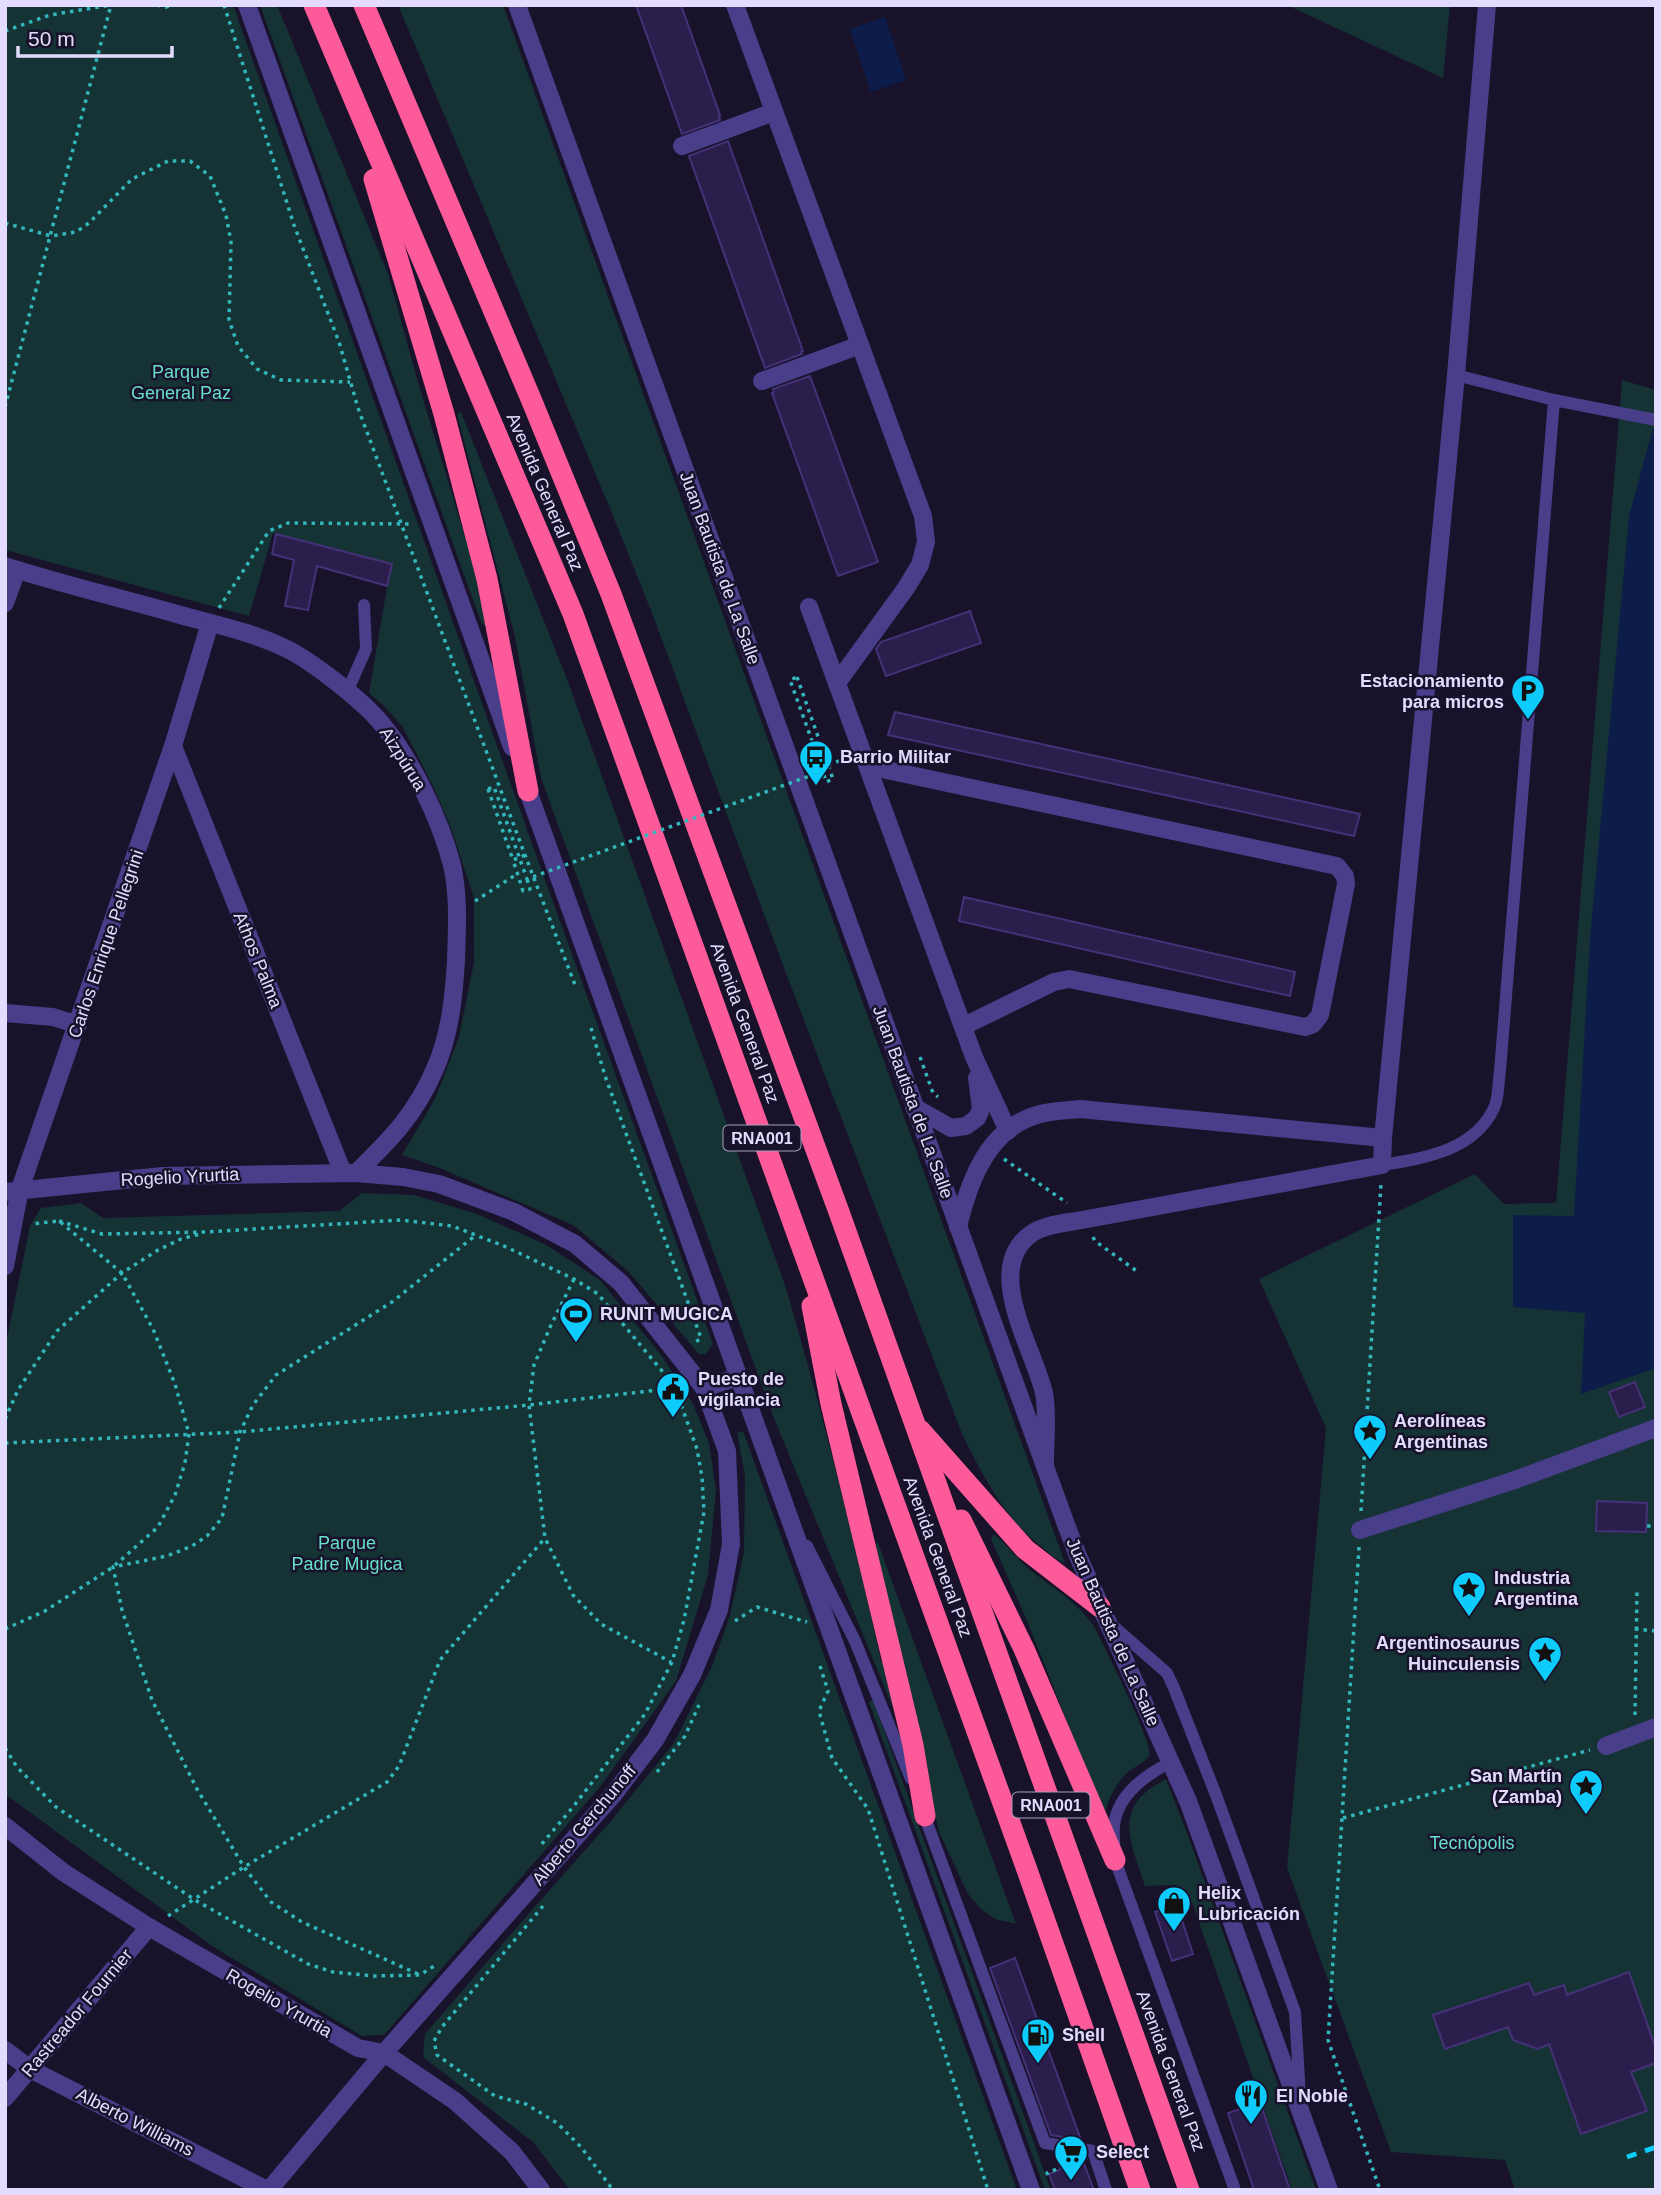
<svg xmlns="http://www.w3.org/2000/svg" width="1661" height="2195" font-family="Arial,sans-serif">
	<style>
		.green { fill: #153335 }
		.water { fill: #0c1d49 }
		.building { fill: #2c1e4c; stroke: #453177; stroke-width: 2 }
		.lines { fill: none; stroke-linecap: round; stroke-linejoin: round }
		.path { stroke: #33b6bb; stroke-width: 3.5; stroke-dasharray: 3.5 5; stroke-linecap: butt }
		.service { stroke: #483e89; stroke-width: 12 }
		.pedestrian { stroke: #483e89; stroke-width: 18 }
		.minor { stroke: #483e89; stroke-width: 18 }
		.tertiary { stroke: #483e89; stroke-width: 18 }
		.motorway { stroke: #fc5a98; stroke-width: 21 }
		.rail { stroke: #0dcbfa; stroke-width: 5; stroke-dasharray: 10 9; stroke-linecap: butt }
		.path-bridge { stroke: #33b6bb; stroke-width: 3.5; stroke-dasharray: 3.5 5; stroke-linecap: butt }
		.labels { text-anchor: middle; stroke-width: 5; stroke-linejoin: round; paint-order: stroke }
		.shield { fill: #18122b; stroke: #a79fbf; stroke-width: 2 }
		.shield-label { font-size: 16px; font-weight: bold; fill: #e4dcfe }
		.park-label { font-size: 18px; fill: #68dfcd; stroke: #18122b }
		.street-label { font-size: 18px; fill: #e4dcfe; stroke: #18122b }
		.poi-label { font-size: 18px; font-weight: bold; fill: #e4dcfe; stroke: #18122b; text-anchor: start }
	</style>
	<rect width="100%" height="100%" fill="#18122b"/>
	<!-- green -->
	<g class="green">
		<path d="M5 5H233L535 852 713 1344 706 1354H699L628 1271 573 1225 437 1167 402 1155 435 1099 459 1037 474 962V898L451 828 434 788 414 749 402 726 384 706 369 693 391 564 273 533 249 616 5 550Z"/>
		<path d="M260 5H277L388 274 420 389 490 619 489 624 485 626 481 622Z"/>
		<path d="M398 5H503L1065 1563C1056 1560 1049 1553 1042 1547 1004 1518 983 1476 962 1434L784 968 652 613 609 506Z"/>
		<path d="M1287 5H1450L1443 78Z"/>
		<path d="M1622 380 1656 390V2190H1515L1505 2160 1391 2152 1287 1868 1326 1428 1259 1279 1475 1174 1504 1204 1556 1203Z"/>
		<path d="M461 412 567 679 786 1288C822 1411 853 1535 881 1661L887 1667 896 1709 894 1710 773 1416 541 778 515 637 457 414Z"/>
		<path d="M362 1193 414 1195 477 1214 545 1244 600 1280 661 1355 693 1404 709 1443 716 1490 708 1575 676 1681 600 1787 384 2035 362 2036 212 1946 5 1794V1348L30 1226 41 1208 81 1203 103 1218 339 1211Z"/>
		<path d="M743 1431 1017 2190H570L533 2142 423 2057 425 2034 531 1911 610 1822 674 1743 713 1664 730 1615 744 1552 745 1476 737 1433Z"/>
		<path d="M993 1534C1006 1543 1016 1558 1029 1569 1055 1590 1075 1599 1095 1628 1103 1645 1156 1747 1149 1756 1145 1763 1134 1767 1128 1772 1116 1783 1108 1800 1104 1815L1028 1623 991 1539Z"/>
		<path d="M878 1543 1016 1924 995 1919 981 1909 968 1894 939 1832 873 1544Z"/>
		<path d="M873 1700 1051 2190H1045L869 1702Z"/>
		<path d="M1166 1779 1187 1833 1316 2190H1292L1192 1902 1176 1885 1145 1886C1130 1840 1111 1807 1166 1779Z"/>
	</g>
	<!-- water -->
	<g class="water">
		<path d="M885 17 906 80 871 92 850 29Z"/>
		<path d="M1653 428 1656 429V1368L1581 1394 1585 1313 1513 1307V1215L1574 1216 1590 939 1629 516Z"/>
	</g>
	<!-- building -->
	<g class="building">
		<path d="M636 5H681L720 115H719L720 120 682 134Z"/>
		<path d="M728 141 803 351 801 352 802 354 765 368 689 156Z"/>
		<path d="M810 376 878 562 838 576 772 393 774 392 773 389Z"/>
		<path d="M276 534 392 564 387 586 317 566 308 610 285 606 294 560 272 554Z"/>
		<path d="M970 611 981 643 886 676 876 649 881 642Z"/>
		<path d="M895 712 1360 814 1354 836 888 735Z"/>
		<path d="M964 897 1295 972 1290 996 959 921Z"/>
		<path d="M1635 1382 1645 1407 1619 1417 1609 1392Z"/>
		<path d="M1597 1501 1647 1503 1646 1532 1596 1531Z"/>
		<path d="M1177 1905 1193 1954 1172 1961 1155 1912Z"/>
		<path d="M1015 1958 1081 2140 1051 2135 990 1968Z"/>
		<path d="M1629 1972 1656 2049V2063L1631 2072 1647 2111 1581 2134 1549 2044 1538 2049 1513 2040 1508 2027 1445 2049 1433 2015 1529 1983 1534 1995 1564 1985 1567 1995Z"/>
		<path d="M1260 2102 1290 2190H1254L1228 2113Z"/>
		<path d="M1055 2154 1086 2159 1083 2161 1094 2190H1055L1049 2174 1061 2169Z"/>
	</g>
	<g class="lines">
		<!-- path -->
		<g class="path">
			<path d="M157 5 166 7 172 5"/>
			<path d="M224 5 294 225 339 342 358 408 525 855 575 985"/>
			<path d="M5 31 50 15 111 5"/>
			<path d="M5 223 51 236 76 232 89 223 132 179 168 161H190L210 176 226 215 231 242 229 320 238 346 257 369 281 380 350 382"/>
			<path d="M5 407 111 5"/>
			<path d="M219 608 269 531 288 523 413 524"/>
			<path d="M797 677 828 765 847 758"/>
			<path d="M812 767 828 765 833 779 826 782 823 771"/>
			<path d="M488 789 513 860"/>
			<path d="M525 855 513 860 523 891 530 889 527 879"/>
			<path d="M475 901 517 874"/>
			<path d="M591 1028 605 1076 701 1338 693 1344"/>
			<path d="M920 1057 933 1093 938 1097"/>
			<path d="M1004 1159 1067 1203"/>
			<path d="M59 1221 102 1234 205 1232 401 1220 452 1226 504 1246 574 1279 598 1294 662 1371 675 1388 697 1449 702 1477 704 1512 684 1620 672 1662 645 1714 573 1807 541 1845"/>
			<path d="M1093 1237 1095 1241 1138 1272"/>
			<path d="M574 1279 551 1325 534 1365 529 1405 545 1538 573 1595 601 1624 671 1662"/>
			<path d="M5 1419 18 1390 57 1331 122 1273 158 1250 181 1239 200 1234"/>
			<path d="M5 1443 240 1432 529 1405 675 1388"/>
			<path d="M1361 1511 1381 1184"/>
			<path d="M1647 1526H1656"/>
			<path d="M1359 1547 1328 2040 1380 2190"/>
			<path d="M735 1621 757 1607 807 1622"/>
			<path d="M5 1629 45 1611 113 1567 158 1527 175 1495 185 1463 189 1434 175 1384 153 1329 122 1273 59 1221 31 1224"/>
			<path d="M1635 1629 1656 1631"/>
			<path d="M820 1666 828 1691 819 1711 832 1758 868 1809 988 2190"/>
			<path d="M1635 1715 1637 1591"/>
			<path d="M5 1748 17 1767 56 1807 195 1900 308 1964 333 1972 374 1976 420 1975 434 1966"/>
			<path d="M657 1772 685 1736 699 1705"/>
			<path d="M1343 1818 1590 1750"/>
			<path d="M543 1906 442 2027 434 2041 437 2055 495 2096 526 2104 557 2123 581 2147 613 2190"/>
			<path d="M168 1916 244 1867 387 1782 399 1766 440 1660 545 1538"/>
			<path d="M418 1974 302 1922 271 1902 244 1867 197 1789 152 1700 122 1610 113 1567 167 1556 192 1546 207 1536 222 1518 240 1432 253 1405 276 1375 392 1302 476 1235"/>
			<path d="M1048 2175 1047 2173 1070 2164"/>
		</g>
		<!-- service -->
		<g class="service">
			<path d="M1456 375 1554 400 1656 420"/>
			<path d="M347 692 366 649 364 605"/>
			<path d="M1382 1165C1424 1158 1474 1151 1494 1108 1499 1098 1498 1082 1500 1071L1554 400"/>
			<path d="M807 1546 855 1641 911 1779"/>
			<path d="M1112 1625 1167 1673 1174 1688 1216 1795 1295 2012 1300 2097"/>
			<path d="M1171 1762C1145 1775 1117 1795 1114 1826 1113 1837 1115 1849 1115 1860L1235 2190"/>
			<path d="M923 1812 1045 2143 1093 2151 1106 2190"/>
		</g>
		<!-- pedestrian -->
		<g class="pedestrian">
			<path d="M1360 1530 1512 1481 1656 1428"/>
			<path d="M1606 1746 1656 1727"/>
		</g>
		<!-- minor -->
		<g class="minor">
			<path d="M735 5 923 516 926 542 920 565 906 588 837 683"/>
			<path d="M682 146 774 112"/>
			<path d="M762 381 860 345"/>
			<path d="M5 566C64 585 125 599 184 616 218 625 254 633 285 648 312 661 363 701 381 723 412 760 440 819 452 865 459 896 457 928 456 960 454 996 450 1035 435 1069 415 1115 391 1139 356 1173"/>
			<path d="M5 603 17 570"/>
			<path d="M809 607 974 1057 1008 1131"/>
			<path d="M173 746 343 1173"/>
			<path d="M868 766 1337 866 1345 876 1346 884 1320 1015 1313 1024 1305 1027 1069 979 1054 982 964 1026"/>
			<path d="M5 1013 53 1017 78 1025"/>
			<path d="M914 1107 951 1128 966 1126 977 1118 981 1109 977 1078"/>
			<path d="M5 1192 163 1176 356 1173 403 1177 439 1184 514 1212 575 1244 621 1283 704 1388 727 1451 731 1544 719 1610 692 1675 655 1740 613 1795 384 2053 269 2190"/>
			<path d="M958 1227C968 1186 984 1138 1026 1119 1043 1111 1062 1111 1080 1109L1383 1138"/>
			<path d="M5 1266 20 1189 173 746 210 623"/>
			<path d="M704 1388 738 1377"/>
			<path d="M1045 1462C1045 1441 1048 1413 1044 1393 1034 1349 982 1269 1031 1234 1045 1224 1066 1223 1082 1220L1382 1165 1383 1138 1456 375 1487 5"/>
			<path d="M5 1826 63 1872 149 1927 358 2048 384 2053 455 2101 512 2152 541 2190"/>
			<path d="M5 2050 30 2069 267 2190"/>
			<path d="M5 2098 149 1927"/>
		</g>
		<!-- tertiary -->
		<g class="tertiary">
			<path d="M247 5 512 747"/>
			<path d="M517 5 1064 1519 1078 1556 1188 1801 1329 2190"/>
			<path d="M524 780 1031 2190"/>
		</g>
		<!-- motorway -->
		<g class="motorway">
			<path d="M314 5 573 614 1026 1867 1140 2190"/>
			<path d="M364 5 531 399 611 594 839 1212 1189 2190"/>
			<path d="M374 179 444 414 487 579 528 791"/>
			<path d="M812 1306 831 1404 913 1745 925 1816"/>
			<path d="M920 1430 1025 1549 1100 1607"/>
			<path d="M961 1520 1024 1649 1115 1860"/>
		</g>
		<!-- rail -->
		<path class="rail" d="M1627 2157 1656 2147"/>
		<!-- path-bridge -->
		<path class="path-bridge" d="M488 789 494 787 527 879 823 771 790 680 797 677"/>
	</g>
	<!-- icons -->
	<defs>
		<g id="parking-pin" transform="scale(1.75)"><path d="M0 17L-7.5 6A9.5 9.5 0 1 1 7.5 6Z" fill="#0dcbfa" stroke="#18122b"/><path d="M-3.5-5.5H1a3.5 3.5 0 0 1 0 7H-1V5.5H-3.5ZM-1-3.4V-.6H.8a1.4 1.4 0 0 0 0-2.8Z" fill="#111"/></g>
		<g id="bus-pin" transform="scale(1.75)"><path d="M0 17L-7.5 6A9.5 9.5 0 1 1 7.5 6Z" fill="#0dcbfa" stroke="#18122b"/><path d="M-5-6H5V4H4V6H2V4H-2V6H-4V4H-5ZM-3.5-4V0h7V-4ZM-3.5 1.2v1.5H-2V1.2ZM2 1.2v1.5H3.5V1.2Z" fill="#111"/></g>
		<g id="stadium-pin" transform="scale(1.75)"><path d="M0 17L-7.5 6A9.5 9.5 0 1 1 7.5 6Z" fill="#0dcbfa" stroke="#18122b"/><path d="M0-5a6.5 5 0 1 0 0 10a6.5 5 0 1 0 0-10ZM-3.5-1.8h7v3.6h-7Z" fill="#111"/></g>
		<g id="civic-pin" transform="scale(1.75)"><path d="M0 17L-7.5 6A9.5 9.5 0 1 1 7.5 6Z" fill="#0dcbfa" stroke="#18122b"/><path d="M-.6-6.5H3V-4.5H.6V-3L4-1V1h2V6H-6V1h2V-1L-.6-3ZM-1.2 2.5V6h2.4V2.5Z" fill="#111"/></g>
		<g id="sight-pin" transform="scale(1.75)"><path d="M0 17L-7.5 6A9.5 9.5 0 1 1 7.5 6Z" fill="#0dcbfa" stroke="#18122b"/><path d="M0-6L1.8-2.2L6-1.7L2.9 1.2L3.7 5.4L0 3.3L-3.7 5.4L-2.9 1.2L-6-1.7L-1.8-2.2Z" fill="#111"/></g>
		<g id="shop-pin" transform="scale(1.75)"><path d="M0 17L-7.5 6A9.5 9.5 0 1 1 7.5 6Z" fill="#0dcbfa" stroke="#18122b"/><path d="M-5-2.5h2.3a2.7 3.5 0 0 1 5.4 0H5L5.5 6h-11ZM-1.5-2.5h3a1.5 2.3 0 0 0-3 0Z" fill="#111"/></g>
		<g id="fuel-pin" transform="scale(1.75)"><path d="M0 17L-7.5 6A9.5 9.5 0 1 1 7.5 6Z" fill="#0dcbfa" stroke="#18122b"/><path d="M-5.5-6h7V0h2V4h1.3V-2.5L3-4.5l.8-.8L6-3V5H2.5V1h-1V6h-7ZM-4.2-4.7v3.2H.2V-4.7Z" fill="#111"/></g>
		<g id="restaurant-pin" transform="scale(1.75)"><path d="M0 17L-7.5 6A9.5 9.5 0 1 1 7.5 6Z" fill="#0dcbfa" stroke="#18122b"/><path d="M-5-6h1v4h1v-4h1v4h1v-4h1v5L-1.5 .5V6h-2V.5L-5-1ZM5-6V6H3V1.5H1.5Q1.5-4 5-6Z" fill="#111"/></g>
		<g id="supermarket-pin" transform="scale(1.75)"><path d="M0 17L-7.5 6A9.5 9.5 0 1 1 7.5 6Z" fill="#0dcbfa" stroke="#18122b"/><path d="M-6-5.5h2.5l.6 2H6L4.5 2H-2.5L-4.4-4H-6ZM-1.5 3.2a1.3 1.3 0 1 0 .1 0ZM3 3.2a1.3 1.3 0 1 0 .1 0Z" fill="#111"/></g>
	</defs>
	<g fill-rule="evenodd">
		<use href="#parking-pin" x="1528" y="691"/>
		<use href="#bus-pin" x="816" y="757"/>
		<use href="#stadium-pin" x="576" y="1314"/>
		<use href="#civic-pin" x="673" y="1389"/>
		<use href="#sight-pin" x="1370" y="1431"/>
		<use href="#sight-pin" x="1469" y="1588"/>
		<use href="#sight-pin" x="1545" y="1653"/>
		<use href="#sight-pin" x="1586" y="1786"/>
		<use href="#shop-pin" x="1174" y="1903"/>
		<use href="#fuel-pin" x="1038" y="2035"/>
		<use href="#restaurant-pin" x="1251" y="2096"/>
		<use href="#supermarket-pin" x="1071" y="2152"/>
	</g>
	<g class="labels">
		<!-- shield labels -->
		<g class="shield">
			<rect x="723.5" y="1125.5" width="77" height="25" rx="5"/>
			<rect x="1012.5" y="1792.5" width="77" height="25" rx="5"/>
		</g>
		<g class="shield-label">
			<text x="762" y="1144">RNA001</text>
			<text x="1051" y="1811">RNA001</text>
		</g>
		<!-- park labels -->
		<g class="park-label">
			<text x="181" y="378">Parque<tspan x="181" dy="21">General Paz</tspan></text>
			<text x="347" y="1549">Parque<tspan x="347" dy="21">Padre Mugica</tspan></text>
			<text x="1472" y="1849">Tecnópolis</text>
		</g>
		<!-- street labels -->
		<g class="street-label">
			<text transform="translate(545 492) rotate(67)" y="6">Avenida General Paz</text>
			<text transform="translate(720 568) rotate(70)" y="6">Juan Bautista de La Salle</text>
			<text transform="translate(403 759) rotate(58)" y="6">Aizpúrua</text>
			<text transform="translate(106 944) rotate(-71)" y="6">Carlos Enrique Pellegrini</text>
			<text transform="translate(258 960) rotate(68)" y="6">Athos Palma</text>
			<text transform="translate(745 1023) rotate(70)" y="6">Avenida General Paz</text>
			<text transform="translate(913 1102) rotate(70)" y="6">Juan Bautista de La Salle</text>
			<text transform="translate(180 1177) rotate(-3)" y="6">Rogelio Yrurtia</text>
			<text transform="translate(938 1557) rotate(70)" y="6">Avenida General Paz</text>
			<text transform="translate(1113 1632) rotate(66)" y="6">Juan Bautista de La Salle</text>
			<text transform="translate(584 1825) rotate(-50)" y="6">Alberto Gerchunoff</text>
			<text transform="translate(279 2003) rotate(30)" y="6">Rogelio Yrurtia</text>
			<text transform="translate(77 2013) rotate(-50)" y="6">Rastreador Fournier</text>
			<text transform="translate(1171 2071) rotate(70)" y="6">Avenida General Paz</text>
			<text transform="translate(135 2122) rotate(27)" y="6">Alberto Williams</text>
		</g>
		<!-- poi labels -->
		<g class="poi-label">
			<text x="1504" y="687" text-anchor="end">Estacionamiento<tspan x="1504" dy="21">para micros</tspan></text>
			<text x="840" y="763">Barrio Militar</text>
			<text x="600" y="1320">RUNIT MUGICA</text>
			<text x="698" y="1385">Puesto de<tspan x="698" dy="21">vigilancia</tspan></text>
			<text x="1394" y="1427">Aerolíneas<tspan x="1394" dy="21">Argentinas</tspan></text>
			<text x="1494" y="1584">Industria<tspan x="1494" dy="21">Argentina</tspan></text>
			<text x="1520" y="1649" text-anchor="end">Argentinosaurus<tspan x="1520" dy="21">Huinculensis</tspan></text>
			<text x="1562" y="1782" text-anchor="end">San Martín<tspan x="1562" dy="21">(Zamba)</tspan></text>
			<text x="1198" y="1899">Helix<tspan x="1198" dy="21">Lubricación</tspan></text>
			<text x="1062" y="2041">Shell</text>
			<text x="1276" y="2102">El Noble</text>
			<text x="1096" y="2158">Select</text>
		</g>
	</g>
	<!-- border -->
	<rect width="1661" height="2195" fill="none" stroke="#e4dcfe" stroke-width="14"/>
	<!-- scale -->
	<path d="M18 46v10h154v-10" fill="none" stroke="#e4dcfe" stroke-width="3.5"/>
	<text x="28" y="46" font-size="21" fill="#e4dcfe" stroke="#18122b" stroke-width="5" paint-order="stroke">50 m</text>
</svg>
